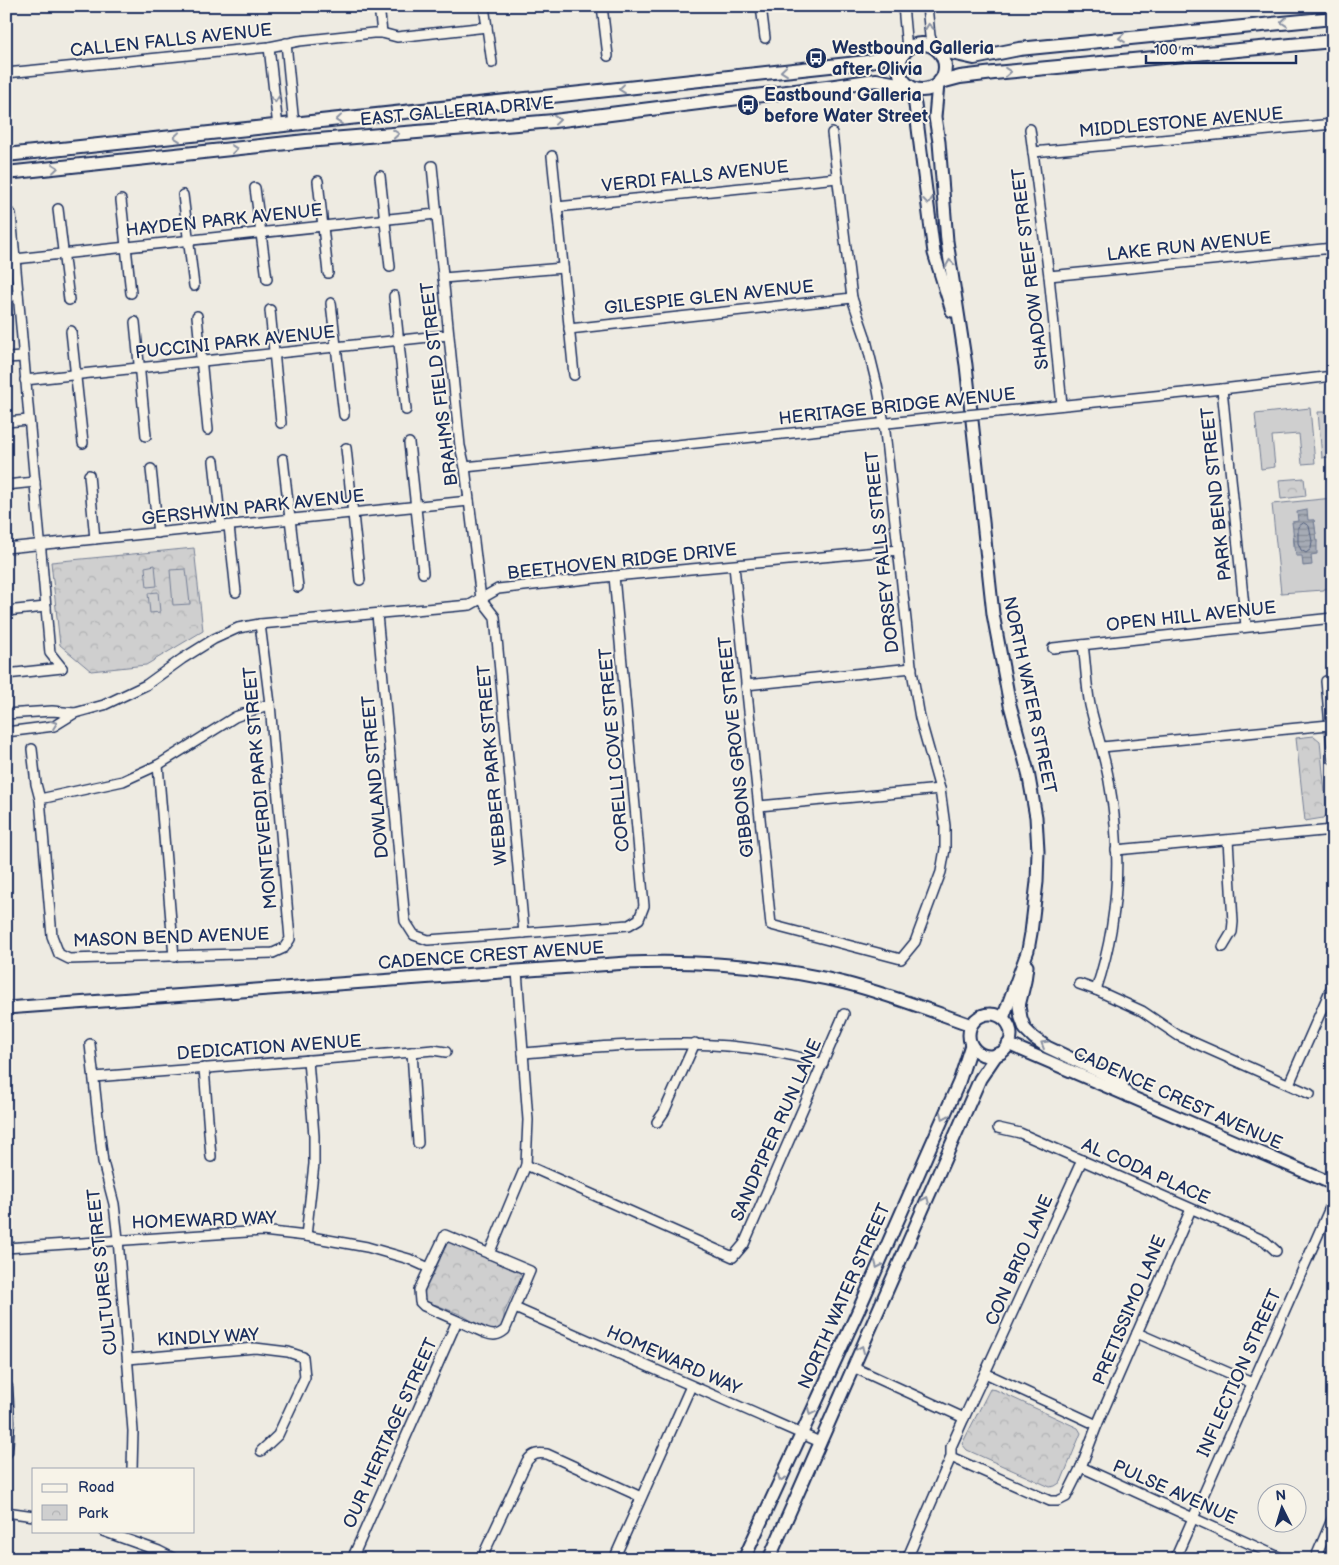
<svg xmlns="http://www.w3.org/2000/svg" width="1339" height="1565" font-family="'Balsamiq Sans',sans-serif">
	<style>
		.park { fill: url(#park-crowns); stroke: #757f96 }
		.pitch { fill: #cfcfcf; stroke: #757f96; fill-rule: evenodd }
		.water { fill: url(#water-rules); stroke: #6e7992 }
		.lines { fill: none; stroke-linecap: round; stroke-linejoin: round }
		.shore { stroke: #536181; stroke-width: 1 }
		.minor-casing { stroke: #1b2f5e; stroke-width: 12 }
		.tertiary-casing { stroke: #1b2f5e; stroke-width: 15 }
		.secondary-casing { stroke: #1b2f5e; stroke-width: 16 }
		.minor { stroke: #f7f3e8; stroke-width: 9 }
		.tertiary { stroke: #f7f3e8; stroke-width: 11 }
		.secondary { stroke: #f7f3e8; stroke-width: 12 }
		.minor-bridge-casing { stroke: #1b2f5e; stroke-width: 12; stroke-linecap: butt }
		.minor-bridge { stroke: #f7f3e8; stroke-width: 9 }
		.oneway { stroke: #8991a3 }
		.labels { text-anchor: middle; stroke-width: 4; stroke-linejoin: round; paint-order: stroke }
		.street-label { font-size: 18px; fill: #1b2f5e; stroke: #f7f3e8 }
		.poi-label { font-size: 18px; font-weight: bold; fill: #1b2f5e; stroke: #f7f3e8; text-anchor: start }
	</style>
	<defs>
		<pattern id="park-crowns" width="20" height="18" patternUnits="userSpaceOnUse" patternTransform="scale(1.25)"><rect width="20" height="18" fill="#cfcfcf"/><path d="M2 6a3 3 0 1 1 6 0M12 15a3 3 0 1 1 6 0" fill="none" stroke="#b1b2b4"/></pattern>
		<pattern id="water-rules" width="6" height="5" patternUnits="userSpaceOnUse" patternTransform="scale(1.25)"><rect width="6" height="5" fill="#a6abb5"/><path d="M0 2.5h6" fill="none" stroke="#868c96"/></pattern>
	</defs>
	<rect width="100%" height="100%" fill="#eeebe2"/>
	<filter id="ink" filterUnits="userSpaceOnUse"><feTurbulence type="fractalNoise" baseFrequency=".02" numOctaves="2"/><feDisplacementMap in="SourceGraphic" scale="10" xChannelSelector="R" yChannelSelector="G"/><feConvolveMatrix kernelMatrix="1 2 1 2 8 2 1 2 1" color-interpolation-filters="sRGB"/></filter>
	<g filter="url(#ink)">
		<!-- park -->
		<g class="park">
			<path d="M1304 478 1306 496 1281 499 1279 480Z"/>
			<path d="M194 548 203 631 146 665 91 671 60 645 51 562Z"/>
			<path d="M1314 736 1320 741 1327 814 1323 818 1305 821 1296 738Z"/>
			<path d="M451 1241 518 1270 522 1277 521 1284 516 1286 504 1313C505 1321 501 1331 492 1331 484 1330 476 1323 470 1320 461 1313 447 1310 437 1305 415 1303 427 1286 433 1275 437 1266 442 1256 444 1246Z"/>
			<path d="M990 1389 996 1390 1078 1428 1081 1433 1061 1482 1055 1486 1050 1487 967 1450 962 1444Z"/>
		</g>
		<!-- pitch -->
		<g class="pitch">
			<path d="M1310 408 1315 463 1302 464 1299 434 1272 436 1275 467 1261 469 1255 414Z"/>
			<path d="M1318 412H1325L1329 457 1322 458Z"/>
			<path d="M1333 498V509H1330L1333 533V588L1324 589V590L1281 593 1272 504ZM1314 520 1317 542 1311 555 1294 546 1293 534 1298 522Z"/>
			<path d="M155 565 157 586 147 587 145 567Z"/>
			<path d="M186 569 190 604 173 605 170 570Z"/>
			<path d="M158 592 160 612 150 613 148 593Z"/>
		</g>
		<!-- water -->
		<path class="water" d="M1307 510 1308 520H1314L1317 542V554L1311 555 1312 565 1303 566 1302 556H1296L1292 522 1298 521 1297 512Z"/>
		<g class="lines">
			<!-- shore -->
			<path class="shore" d="M1304 523 1309 526 1312 541 1311 549 1306 553 1301 550 1298 543V527Z"/>
			<!-- minor casing -->
			<g class="minor-casing">
				<g id="minor">
					<path d="M379 6 382 33"/>
					<path d="M484 6 492 63"/>
					<path d="M602 6 608 56"/>
					<path d="M761 6 765 38"/>
					<path d="M903 6 907 49"/>
					<path d="M927 6 930 36 934 47"/>
					<path d="M286 43 294 125"/>
					<path d="M269 47 278 127"/>
					<path d="M6 73 269 47 299 41 373 33H382L397 37 487 27"/>
					<path d="M1030 129 1049 276 1062 405"/>
					<path d="M1033 152 1333 124"/>
					<path d="M552 156 574 375"/>
					<path d="M432 166 460 446 465 467 481 599 495 617 524 933"/>
					<path d="M380 176 390 267"/>
					<path d="M318 181 328 273"/>
					<path d="M255 188 267 279"/>
					<path d="M183 195 194 286"/>
					<path d="M121 200 131 293"/>
					<path d="M557 207 837 178"/>
					<path d="M58 209 69 300"/>
					<path d="M11 214 50 653 62 668"/>
					<path d="M15 259 436 214"/>
					<path d="M1049 276 1333 248"/>
					<path d="M443 278 563 268"/>
					<path d="M6 296 18 295"/>
					<path d="M394 296 406 410"/>
					<path d="M331 303 344 415"/>
					<path d="M270 310 281 423"/>
					<path d="M197 316 208 430"/>
					<path d="M135 322 146 436"/>
					<path d="M569 329 852 298"/>
					<path d="M71 331 83 443"/>
					<path d="M6 358 23 357"/>
					<path d="M25 380 448 335"/>
					<path d="M1222 389 1246 626"/>
					<path d="M997 412 1222 389 1333 376"/>
					<path d="M6 422 29 420"/>
					<path d="M409 443 423 573"/>
					<path d="M346 448 360 580"/>
					<path d="M283 459 298 587"/>
					<path d="M214 461 221 526"/>
					<path d="M465 467 945 417"/>
					<path d="M151 469 158 533"/>
					<path d="M89 475 95 539"/>
					<path d="M6 485 35 482"/>
					<path d="M229 526 236 592"/>
					<path d="M6 548 469 501"/>
					<path d="M734 566 771 925 901 959 915 942 941 872 945 849V826L940 789 920 718 911 665 884 423 877 385 865 336 852 298 832 133"/>
					<path d="M6 611 46 607"/>
					<path d="M377 614 405 921 414 935 428 940 629 925 639 919 644 906 614 576"/>
					<path d="M1083 645C1086 665 1086 685 1090 705 1096 732 1106 759 1110 787 1122 854 1118 924 1096 990"/>
					<path d="M1053 648 1333 618"/>
					<path d="M6 674 62 668"/>
					<path d="M1326 681 1333 759"/>
					<path d="M746 685 912 668"/>
					<path d="M6 714 52 711 75 713"/>
					<path d="M6 732 54 726 75 713 104 705 146 685 182 659 214 639 238 628 260 624 470 605 498 589 614 576 899 550"/>
					<path d="M1102 747 1329 725"/>
					<path d="M32 749 36 784 40 799 52 936 59 954 69 959 273 953 284 948 290 939 270 704 260 624"/>
					<path d="M158 765 174 957"/>
					<path d="M40 799 123 781 158 765 235 717 270 704"/>
					<path d="M759 806 940 789"/>
					<path d="M1116 850 1333 830"/>
					<path d="M1223 947 1232 932 1233 922 1228 840"/>
					<path d="M1079 984 1096 990 1142 1011 1179 1036 1310 1094"/>
					<path d="M90 1044 101 1145 103 1162 114 1204 118 1239 133 1431 132 1469"/>
					<path d="M412 1052 418 1143"/>
					<path d="M523 1053C623 1045 726 1033 823 1064"/>
					<path d="M204 1068 211 1157"/>
					<path d="M94 1077 412 1052 433 1050 446 1052"/>
					<path d="M1289 1084 1333 984"/>
					<path d="M657 1122 664 1112 695 1043"/>
					<path d="M998 1128 1020 1133 1265 1241 1276 1251"/>
					<path d="M526 1165 733 1257 744 1244 844 1014"/>
					<path d="M445 1235 530 1271 505 1330C498 1336 493 1336 485 1333L424 1306 420 1302 419 1290Z"/>
					<path d="M306 1236 314 1164V1136L308 1060"/>
					<path d="M6 1248 263 1231 306 1236 367 1247 409 1259 429 1268"/>
					<path d="M489 1254 526 1165 528 1120 517 971"/>
					<path d="M515 1308 820 1442"/>
					<path d="M1137 1333 1252 1383"/>
					<path d="M128 1359 255 1348 288 1352 303 1357 305 1377 278 1435 261 1451"/>
					<path d="M853 1367 964 1418 951 1447V1457L1050 1501H1058L1066 1497 1081 1467 1283 1559"/>
					<path d="M985 1373 1082 1160"/>
					<path d="M964 1418 985 1373 1097 1425 1081 1467"/>
					<path d="M1097 1425 1191 1209"/>
					<path d="M6 1512 34 1516"/>
					<path d="M103 1531 159 1551 175 1559"/>
					<path d="M352 1559 457 1321"/>
					<path d="M484 1559 485 1551 527 1461C533 1453 538 1453 547 1454L641 1497"/>
					<path d="M614 1559 691 1386"/>
					<path d="M907 1559 951 1457"/>
					<path d="M1175 1559 1333 1201"/>
					<path d="M1315 1559 1333 1517"/>
				</g>
			</g>
			<!-- tertiary casing -->
			<g class="tertiary-casing">
				<g id="tertiary">
					<path d="M938 84 935 117 939 142 947 241 966 365 993 614 1010 705 1028 772 1036 817 1038 851 1037 882 1031 933 1028 950 1003 1018"/>
					<path d="M910 87 915 105 934 253 952 311"/>
					<path d="M1027 966 1025 981 1019 1006 1021 1018 1025 1029 1034 1038 1047 1047 1119 1081 1128 1096"/>
					<path d="M6 1008 627 963C700 960 774 966 845 983 888 994 929 1010 971 1025"/>
					<circle cx="990" cy="1035" r="21"/>
					<path d="M1008 1044 1333 1184"/>
					<path d="M6 1387 8 1422 6 1452"/>
					<path d="M744 1559 859 1309 928 1152 959 1082 971 1045"/>
					<path d="M769 1559 980 1079 997 1054"/>
				</g>
			</g>
			<!-- secondary casing -->
			<g class="secondary-casing">
				<g id="secondary">
					<circle cx="922" cy="67" r="23"/>
					<path d="M938 50 974 58 1019 49 1333 18"/>
					<path d="M941 82 960 77 994 73 1333 41"/>
					<path d="M6 155 867 62 904 52"/>
					<path d="M6 173 306 141 554 121 835 86 876 80 909 86"/>
				</g>
			</g>
			<!-- minor -->
			<use href="#minor" class="minor"/>
			<!-- tertiary -->
			<use href="#tertiary" class="tertiary"/>
			<!-- secondary -->
			<use href="#secondary" class="secondary"/>
			<!-- minor-bridge casing -->
			<g class="minor-bridge-casing">
				<path id="minor-bridge" d="M945 417 997 412"/>
			</g>
			<!-- minor-bridge -->
			<use href="#minor-bridge" class="minor-bridge"/>
		</g>
		<!-- one-way arrows -->
		<defs><path id="oneway-chevron" d="M-2-3.5L2.5 0L-2 3.5" fill="none" stroke-width="1.6" stroke-linecap="round" stroke-linejoin="round" transform="scale(1.25)"/></defs>
		<g class="oneway">
			<use href="#oneway-chevron" transform="translate(1284 22) rotate(175)"/>
			<use href="#oneway-chevron" transform="translate(929 27) rotate(-97)"/>
			<use href="#oneway-chevron" transform="translate(1122 38) rotate(174)"/>
			<use href="#oneway-chevron" transform="translate(784 71) rotate(174)"/>
			<use href="#oneway-chevron" transform="translate(1008 72) rotate(-5)"/>
			<use href="#oneway-chevron" transform="translate(622 89) rotate(174)"/>
			<use href="#oneway-chevron" transform="translate(275 99) rotate(84)"/>
			<use href="#oneway-chevron" transform="translate(339 120) rotate(174)"/>
			<use href="#oneway-chevron" transform="translate(557 120) rotate(-6)"/>
			<use href="#oneway-chevron" transform="translate(396 134) rotate(-5)"/>
			<use href="#oneway-chevron" transform="translate(177 137) rotate(174)"/>
			<use href="#oneway-chevron" transform="translate(234 149) rotate(-6)"/>
			<use href="#oneway-chevron" transform="translate(55 168) rotate(-6)"/>
			<use href="#oneway-chevron" transform="translate(928 201) rotate(83)"/>
			<use href="#oneway-chevron" transform="translate(950 263) rotate(-98)"/>
			<use href="#oneway-chevron" transform="translate(54 724) rotate(-20)"/>
			<use href="#oneway-chevron" transform="translate(1044 1044) rotate(-149)"/>
			<use href="#oneway-chevron" transform="translate(944 1116) rotate(114)"/>
			<use href="#oneway-chevron" transform="translate(926 1200) rotate(-66)"/>
			<use href="#oneway-chevron" transform="translate(878 1265) rotate(114)"/>
			<use href="#oneway-chevron" transform="translate(861 1349) rotate(-66)"/>
			<use href="#oneway-chevron" transform="translate(811 1412) rotate(115)"/>
			<use href="#oneway-chevron" transform="translate(781 1478) rotate(114)"/>
		</g>
	</g>
	<!-- icons -->
	<defs>
		<g id="bus-disc" transform="scale(1.125)"><circle r="9.5" fill="#1b2f5e" stroke="#f7f3e8"/><path d="M-5-6H5V4H4V6H2V4H-2V6H-4V4H-5ZM-3.5-4V0h7V-4ZM-3.5 1.2v1.5H-2V1.2ZM2 1.2v1.5H3.5V1.2Z" fill="#fff"/></g>
	</defs>
	<g fill-rule="evenodd">
		<use href="#bus-disc" x="816" y="58"/>
		<use href="#bus-disc" x="748" y="105"/>
	</g>
	<g class="labels">
		<!-- street labels -->
		<g class="street-label">
			<text transform="translate(171 40) rotate(-6)" y="6">CALLEN FALLS AVENUE</text>
			<text transform="translate(457 111) rotate(-5)" y="6">EAST GALLERIA DRIVE</text>
			<text transform="translate(1181 122) rotate(-5)" y="6">MIDDLESTONE AVENUE</text>
			<text transform="translate(695 176) rotate(-6)" y="6">VERDI FALLS AVENUE</text>
			<text transform="translate(224 220) rotate(-6)" y="6">HAYDEN PARK AVENUE</text>
			<text transform="translate(1189 246) rotate(-6)" y="6">LAKE RUN AVENUE</text>
			<text transform="translate(1030 269) rotate(-97)" y="6">SHADOW REEF STREET</text>
			<text transform="translate(709 297) rotate(-6)" y="6">GILESPIE GLEN AVENUE</text>
			<text transform="translate(235 342) rotate(-6)" y="6">PUCCINI PARK AVENUE</text>
			<text transform="translate(439 384) rotate(-97)" y="6">BRAHMS FIELD STREET</text>
			<text transform="translate(897 406) rotate(-6)" y="6">HERITAGE BRIDGE AVENUE</text>
			<text transform="translate(1216 494) rotate(-96)" y="6">PARK BEND STREET</text>
			<text transform="translate(253 507) rotate(-6)" y="6">GERSHWIN PARK AVENUE</text>
			<text transform="translate(882 552) rotate(-96)" y="6">DORSEY FALLS STREET</text>
			<text transform="translate(622 561) rotate(-6)" y="6">BEETHOVEN RIDGE DRIVE</text>
			<text transform="translate(1191 616) rotate(-6)" y="6">OPEN HILL AVENUE</text>
			<text transform="translate(1030 695) rotate(78)" y="6">NORTH WATER STREET</text>
			<text transform="translate(736 747) rotate(-96)" y="6">GIBBONS GROVE STREET</text>
			<text transform="translate(614 750) rotate(-95)" y="6">CORELLI COVE STREET</text>
			<text transform="translate(492 765) rotate(-95)" y="6">WEBBER PARK STREET</text>
			<text transform="translate(375 777) rotate(-95)" y="6">DOWLAND STREET</text>
			<text transform="translate(260 788) rotate(-95)" y="6">MONTEVERDI PARK STREET</text>
			<text transform="translate(171 937) rotate(-2)" y="6">MASON BEND AVENUE</text>
			<text transform="translate(491 955) rotate(-4)" y="6">CADENCE CREST AVENUE</text>
			<text transform="translate(269 1047) rotate(-4)" y="6">DEDICATION AVENUE</text>
			<text transform="translate(1178 1098) rotate(24)" y="6">CADENCE CREST AVENUE</text>
			<text transform="translate(776 1130) rotate(-66)" y="6">SANDPIPER RUN LANE</text>
			<text transform="translate(1146 1171) rotate(24)" y="6">AL CODA PLACE</text>
			<text transform="translate(204 1220) rotate(-2)" y="6">HOMEWARD WAY</text>
			<text transform="translate(1019 1260) rotate(-66)" y="6">CON BRIO LANE</text>
			<text transform="translate(102 1272) rotate(-96)" y="6">CULTURES STREET</text>
			<text transform="translate(844 1296) rotate(-66)" y="6">NORTH WATER STREET</text>
			<text transform="translate(1129 1310) rotate(-67)" y="6">PRETISSIMO LANE</text>
			<text transform="translate(208 1337) rotate(-3)" y="6">KINDLY WAY</text>
			<text transform="translate(674 1360) rotate(24)" y="6">HOMEWARD WAY</text>
			<text transform="translate(1239 1373) rotate(-66)" y="6">INFLECTION STREET</text>
			<text transform="translate(390 1433) rotate(-66)" y="6">OUR HERITAGE STREET</text>
			<text transform="translate(1175 1492) rotate(24)" y="6">PULSE AVENUE</text>
		</g>
		<!-- poi labels -->
		<g class="poi-label">
			<text x="832" y="54">Westbound Galleria<tspan x="832" dy="21">after Olivia</tspan></text>
			<text x="764" y="101">Eastbound Galleria<tspan x="764" dy="21">before Water Street</tspan></text>
		</g>
	</g>
	<!-- margin -->
	<rect width="1339" height="1565" fill="none" stroke="#f7f3e8" stroke-width="25"/>
	<rect x="12" y="12" width="1314" height="1540" fill="none" stroke="#1b2f5e" stroke-width="2" filter="url(#ink)"/>
	<!-- legend -->
	<rect x="32" y="1468" width="162" height="65" fill="#f7f3e8" stroke="#9fa5b1"/>
	<rect x="42" y="1484" width="25" height="8" fill="#f7f3e8" stroke="#9fa5b1"/>
	<text x="78" y="1492" font-size="15" fill="#1b2f5e">Road</text>
	<rect x="42" y="1505" width="25" height="15" fill="url(#park-crowns)" stroke="#9fa5b1"/>
	<text x="78" y="1518" font-size="15" fill="#1b2f5e">Park</text>
	<!-- north arrow -->
	<g transform="translate(1282 1508) rotate(355)"><circle r="24" fill="#f7f3e8" stroke="#9fa5b1"/>
	<path d="M0-4L9 19L0 12L-9 19Z" fill="#1b2f5e"/>
	<text y="-8" font-size="14" font-weight="bold" text-anchor="middle" fill="#1b2f5e">N</text>
	</g>
	<!-- scale -->
	<path d="M1146 55v8h150v-8" fill="none" stroke="#1b2f5e" stroke-width="2.5"/>
	<text x="1154" y="55" font-size="15" fill="#1b2f5e" stroke="#f7f3e8" stroke-width="4" paint-order="stroke">100 m</text>
</svg>
